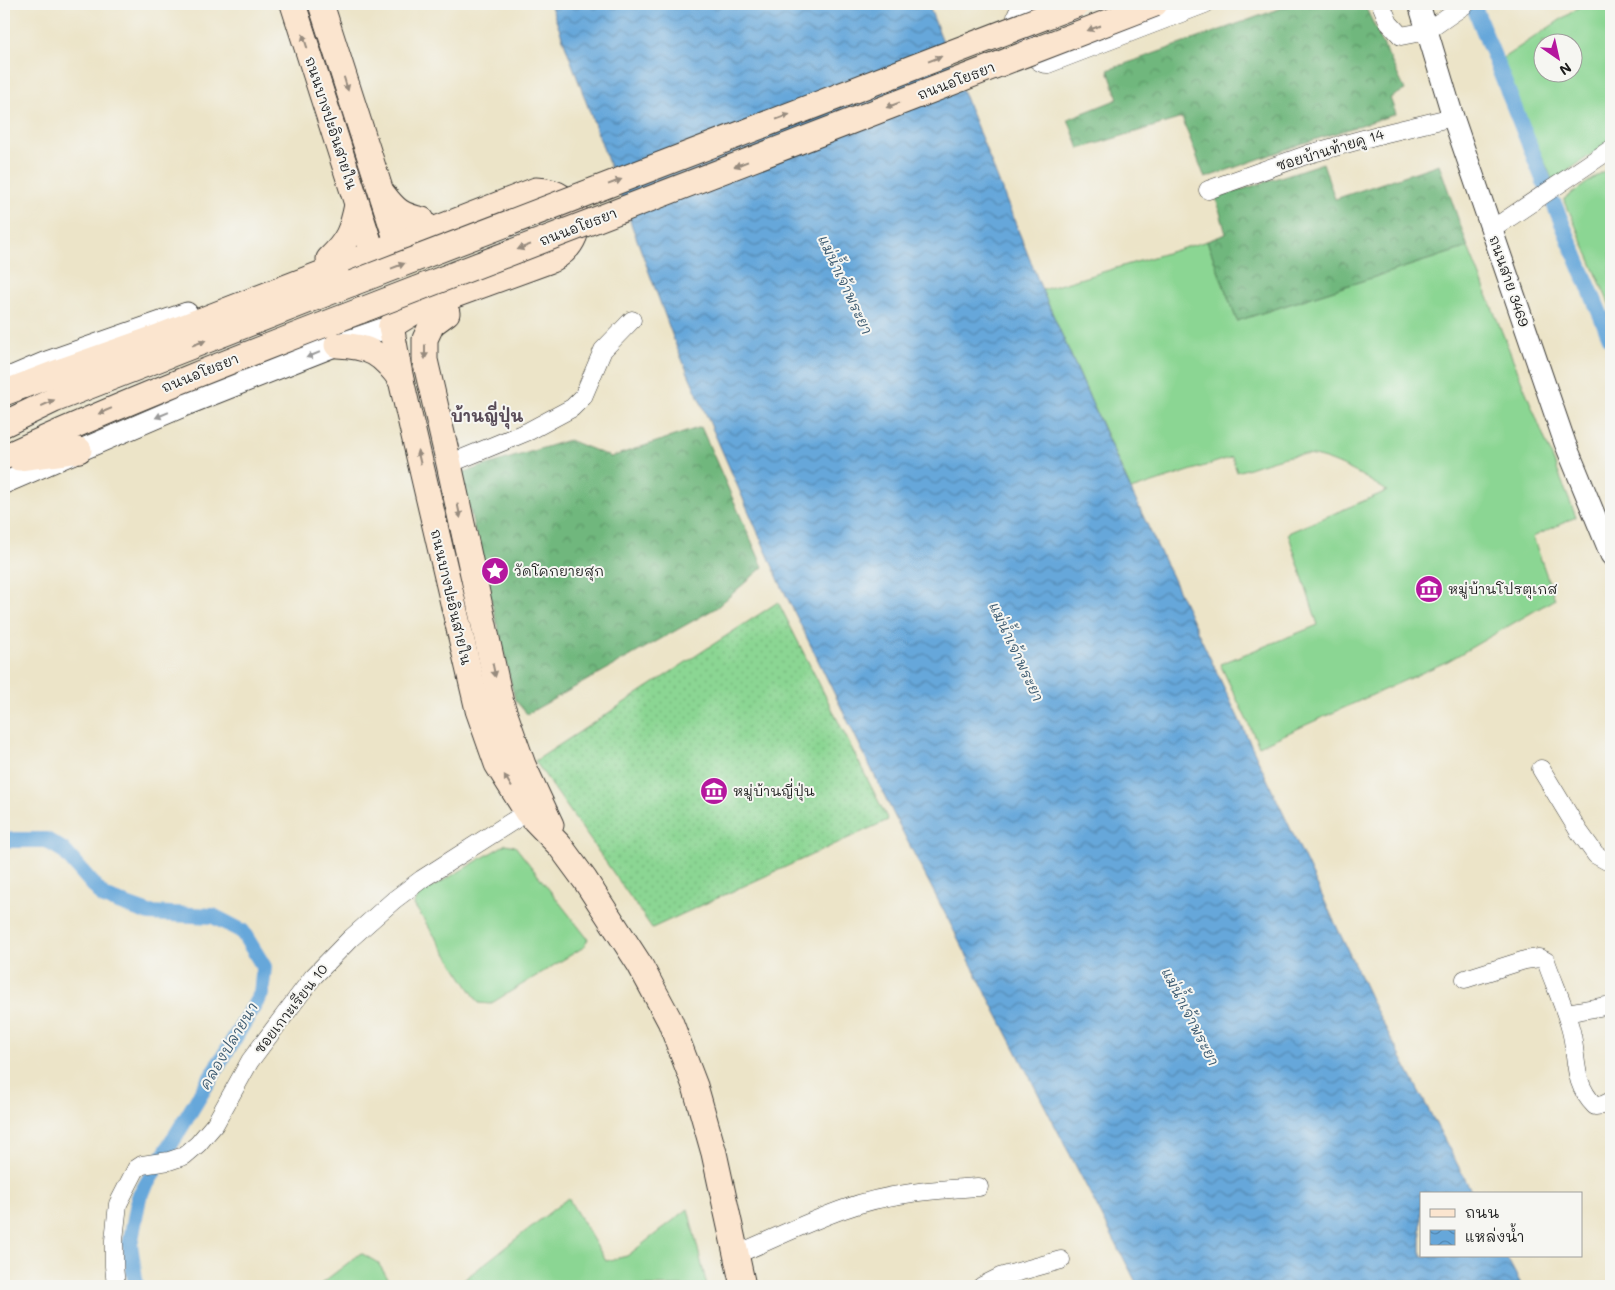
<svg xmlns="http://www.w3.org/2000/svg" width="1615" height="1290" font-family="Mali,'Playpen Sans Thai',sans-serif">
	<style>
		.grass { fill: #8bd693; stroke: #547958; fill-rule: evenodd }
		.forest { fill: url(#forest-crowns); stroke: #466a4c }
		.garden { fill: url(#garden-dots); stroke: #547958 }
		.water { fill: url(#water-waves); stroke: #41627b }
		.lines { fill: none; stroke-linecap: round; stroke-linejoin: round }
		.canal { stroke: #66a7da; stroke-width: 16 }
		.minor-casing { stroke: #3b3a36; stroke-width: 19 }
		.tertiary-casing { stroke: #3b3a36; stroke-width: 23 }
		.secondary-casing { stroke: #3b3a36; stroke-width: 27 }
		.minor { stroke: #fff; stroke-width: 18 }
		.tertiary { stroke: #fff; stroke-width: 21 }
		.secondary { stroke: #fbe5cf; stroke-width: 25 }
		.secondary-bridge-casing { stroke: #3b3a36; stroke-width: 27; stroke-linecap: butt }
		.secondary-bridge { stroke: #fbe5cf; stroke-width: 25 }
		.oneway { fill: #978b7e }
		.oneway2 { fill: #999 }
		.labels { text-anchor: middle; stroke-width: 4; stroke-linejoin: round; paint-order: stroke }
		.street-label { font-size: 14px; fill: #1c1c1c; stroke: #f6f6f2 }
		.poi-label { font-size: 14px; fill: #1c1c1c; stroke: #f6f6f2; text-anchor: start }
		.water-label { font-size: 15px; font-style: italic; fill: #3d5b71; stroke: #f6f6f2 }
		.quarter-label { font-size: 16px; font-weight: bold; fill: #594c58; stroke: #f6f6f2 }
	</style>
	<defs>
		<pattern id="forest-crowns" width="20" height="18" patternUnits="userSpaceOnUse" patternTransform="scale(1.25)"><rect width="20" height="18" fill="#70b77d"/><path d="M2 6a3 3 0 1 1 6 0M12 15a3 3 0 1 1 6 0" fill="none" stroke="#5b9466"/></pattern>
		<pattern id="garden-dots" width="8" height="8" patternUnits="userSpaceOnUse" patternTransform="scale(1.25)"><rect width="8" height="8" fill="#8bd693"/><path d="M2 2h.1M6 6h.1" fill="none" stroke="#77b77e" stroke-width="1.8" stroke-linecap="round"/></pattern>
		<pattern id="water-waves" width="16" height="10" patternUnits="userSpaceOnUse" patternTransform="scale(1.25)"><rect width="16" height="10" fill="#66a7da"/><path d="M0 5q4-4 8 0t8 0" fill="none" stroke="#5387b0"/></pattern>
	</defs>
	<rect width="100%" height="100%" fill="#f6f6f2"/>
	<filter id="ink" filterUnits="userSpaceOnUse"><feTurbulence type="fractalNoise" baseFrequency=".02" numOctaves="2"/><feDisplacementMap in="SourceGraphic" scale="10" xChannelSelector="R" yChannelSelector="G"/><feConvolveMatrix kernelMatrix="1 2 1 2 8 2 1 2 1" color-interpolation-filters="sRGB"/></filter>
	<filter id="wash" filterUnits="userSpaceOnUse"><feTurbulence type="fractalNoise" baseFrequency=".0096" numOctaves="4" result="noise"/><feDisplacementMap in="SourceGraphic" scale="20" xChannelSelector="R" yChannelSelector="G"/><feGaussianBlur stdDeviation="1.12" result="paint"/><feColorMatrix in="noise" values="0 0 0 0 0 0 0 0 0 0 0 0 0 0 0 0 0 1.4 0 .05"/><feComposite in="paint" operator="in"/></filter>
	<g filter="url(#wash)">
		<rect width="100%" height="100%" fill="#ece4c8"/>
		<!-- grass -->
		<g class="grass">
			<path d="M1584 4H1611V141L1553 181 1500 60ZM1542 42H1572V72H1542Z"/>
			<path d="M1611 166V308L1564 199Z"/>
			<path d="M1207 241 1237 321 1468 247 1576 517 1533 537 1555 599 1448 661 1259 746 1220 664 1318 625 1288 533 1387 491C1363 476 1325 452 1296 455 1280 457 1253 467 1237 472L1232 457 1131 490 1042 290Z"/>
			<path d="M506 844 515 846 588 939 584 947 490 1004 479 1003 414 905 419 895Z"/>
			<path d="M568 1198 606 1261 627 1256 688 1209 707 1286H456Z"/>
			<path d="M361 1253 378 1263 393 1286H318Z"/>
		</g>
		<!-- forest -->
		<g class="forest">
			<path d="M1293 4H1364L1405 90 1390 98 1396 114 1304 143 1205 178 1182 118 1079 149 1068 119 1118 99 1108 70Z"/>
			<path d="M1323 163 1335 199 1439 164 1468 247 1237 321 1207 241 1226 234 1216 198Z"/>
			<path d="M701 427 763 567 716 608 527 714 515 700 461 473 569 440 611 457Z"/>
		</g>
		<!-- garden -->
		<path class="garden" d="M778 602 888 820 652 928 535 761Z"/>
		<!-- water -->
		<path class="water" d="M550 4H928L1042 290 1121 469 1375 1008 1473 1194H1421V1256H1506L1522 1286H1138L895 817 780 583 677 348Z"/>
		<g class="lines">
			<!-- canal -->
			<g class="canal">
				<path d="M1475 9 1545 184"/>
				<path d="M1554 204 1611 340"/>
				<path d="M4 840H46L63 850 104 897 149 913 213 916 242 931 264 967 261 994 163 1157"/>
				<path d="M136 1286 130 1245 139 1197 156 1168"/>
			</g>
		</g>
	</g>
	<g filter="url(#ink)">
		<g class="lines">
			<!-- minor casing -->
			<g class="minor-casing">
				<g id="minor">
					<path d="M1030 4C1022 7 1018 9 1016 17 1022 31 1030 65 1048 64L1205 4"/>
					<path d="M1381 4 1389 23 1401 36 1427 31 1466 4"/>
					<path d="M1208 190 1309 154 1378 135 1453 117"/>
					<path d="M1491 230 1611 149"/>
					<path d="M449 464 529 431 572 408 583 397 603 350 632 320"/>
					<path d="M1541 769 1578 830 1596 855 1607 861H1611"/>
					<path d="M1465 979 1525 960 1539 958 1546 961C1554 984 1565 1007 1571 1031 1578 1058 1572 1083 1595 1106L1603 1105 1611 1101"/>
					<path d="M1566 1013 1611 1005"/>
					<path d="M735 1255C771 1240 807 1222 844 1209 887 1193 934 1190 979 1187"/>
					<path d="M116 1286 114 1266V1240L118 1204 136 1169 142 1165 169 1161 184 1156 198 1144 215 1124 250 1061 313 977 350 939 394 900 422 879 527 812"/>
					<path d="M982 1286 1000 1277 1061 1260"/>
				</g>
			</g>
			<!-- tertiary casing -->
			<g class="tertiary-casing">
				<g id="tertiary">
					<path d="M1419 4 1453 117 1565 443 1611 555"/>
					<path d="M4 380 44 363 187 313"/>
					<path d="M4 483 188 404 337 345 391 326"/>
				</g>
			</g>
			<!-- secondary casing -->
			<g class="secondary-casing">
				<g id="secondary">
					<path d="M293 4 373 254"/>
					<path d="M321 4 398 245"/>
					<path d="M383 194C396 211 401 215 422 220"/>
					<path d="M329 259C348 241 352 230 357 205"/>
					<path d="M447 313 432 324 425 339V360L449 464 501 703 523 765 551 825"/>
					<path d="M391 326 401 380 478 710 497 764 527 812 560 846 585 880 640 965 670 1021 695 1086 714 1153 743 1286"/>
					<path d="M337 345C370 346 382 354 401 380"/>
					<path d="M4 393 64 370 161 336 536 190C582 190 592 239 551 260L422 307 391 326"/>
					<path d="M4 424 54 400 353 283"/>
					<path d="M4 457C122 403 242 356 362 310"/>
					<path d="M19 458 79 450"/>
				</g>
			</g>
			<!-- minor -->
			<use href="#minor" class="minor"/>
			<!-- tertiary -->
			<use href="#tertiary" class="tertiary"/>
			<!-- secondary -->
			<use href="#secondary" class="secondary"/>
			<!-- secondary-bridge casing -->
			<g class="secondary-bridge-casing">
				<g id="secondary-bridge">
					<path d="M353 283 1078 4"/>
					<path d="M362 310 1155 4"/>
				</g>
			</g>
			<!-- secondary-bridge -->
			<use href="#secondary-bridge" class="secondary-bridge"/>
		</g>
		<!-- one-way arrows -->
		<defs><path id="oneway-solid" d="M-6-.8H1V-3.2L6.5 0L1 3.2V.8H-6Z" transform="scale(1.25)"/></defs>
		<g class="oneway">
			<use href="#oneway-solid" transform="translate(1094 28) rotate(159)"/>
			<use href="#oneway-solid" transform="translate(305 41) rotate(-108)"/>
			<use href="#oneway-solid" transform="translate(935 59) rotate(-21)"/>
			<use href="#oneway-solid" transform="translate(346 84) rotate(73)"/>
			<use href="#oneway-solid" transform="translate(893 105) rotate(159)"/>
			<use href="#oneway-solid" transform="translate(783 117) rotate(-21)"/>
			<use href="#oneway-solid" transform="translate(741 164) rotate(159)"/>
			<use href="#oneway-solid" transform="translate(615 182) rotate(-21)"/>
			<use href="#oneway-solid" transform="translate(524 247) rotate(159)"/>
			<use href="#oneway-solid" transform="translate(398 266) rotate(-21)"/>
			<use href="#oneway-solid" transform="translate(199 343) rotate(-21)"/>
			<use href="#oneway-solid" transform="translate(425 352) rotate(90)"/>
			<use href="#oneway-solid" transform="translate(48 403) rotate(-25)"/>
			<use href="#oneway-solid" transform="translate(105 411) rotate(157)"/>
			<use href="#oneway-solid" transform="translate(419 457) rotate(-103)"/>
			<use href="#oneway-solid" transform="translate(459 511) rotate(78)"/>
			<use href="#oneway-solid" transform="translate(494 670) rotate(78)"/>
			<use href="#oneway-solid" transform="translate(508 781) rotate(-121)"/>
		</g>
		<g class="oneway2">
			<use href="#oneway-solid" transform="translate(313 355) rotate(158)"/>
			<use href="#oneway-solid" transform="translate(162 415) rotate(157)"/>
		</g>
	</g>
	<!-- icons -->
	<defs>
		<g id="sight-disc" transform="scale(1.4375)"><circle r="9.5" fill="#b5179e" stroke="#f6f6f2"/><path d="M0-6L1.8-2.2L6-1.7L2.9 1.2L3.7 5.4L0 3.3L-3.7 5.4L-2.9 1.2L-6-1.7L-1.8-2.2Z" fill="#fff"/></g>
		<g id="museum-disc" transform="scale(1.4375)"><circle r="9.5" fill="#b5179e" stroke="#f6f6f2"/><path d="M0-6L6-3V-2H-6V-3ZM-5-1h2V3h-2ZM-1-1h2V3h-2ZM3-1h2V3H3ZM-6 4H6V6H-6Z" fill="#fff"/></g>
	</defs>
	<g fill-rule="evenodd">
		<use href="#sight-disc" x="495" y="571"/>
		<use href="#museum-disc" x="1429" y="589"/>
		<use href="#museum-disc" x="714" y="791"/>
	</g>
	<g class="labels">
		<!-- street labels -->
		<g class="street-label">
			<text transform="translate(956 81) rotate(-21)" y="5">ถนนอโยธยา</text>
			<text transform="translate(331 123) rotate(72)" y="5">ถนนบางปะอินสายใน</text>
			<text transform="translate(1330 150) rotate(-17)" y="5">ซอยบ้านท้ายคู 14</text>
			<text transform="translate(578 227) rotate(-21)" y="5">ถนนอโยธยา</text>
			<text transform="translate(1509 281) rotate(71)" y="5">ถนนสาย 3469</text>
			<text transform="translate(200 373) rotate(-22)" y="5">ถนนอโยธยา</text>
			<text transform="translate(451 597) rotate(77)" y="5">ถนนบางปะอินสายใน</text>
			<text transform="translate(291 1009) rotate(-52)" y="5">ซอยเกาะเรียน 10</text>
		</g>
		<!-- poi labels -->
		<g class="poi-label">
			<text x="514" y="576">วัดโคกยายสุก</text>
			<text x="1448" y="594">หมู่บ้านโปรตุเกส</text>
			<text x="733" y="796">หมู่บ้านญี่ปุ่น</text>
		</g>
		<!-- water labels -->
		<g class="water-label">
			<text transform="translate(845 285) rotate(65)" y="5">แม่น้ำเจ้าพระยา</text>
			<text transform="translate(1016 652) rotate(65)" y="5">แม่น้ำเจ้าพระยา</text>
			<text transform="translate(1190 1017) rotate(63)" y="5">แม่น้ำเจ้าพระยา</text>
			<text transform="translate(229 1046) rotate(-59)" y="5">คลองปลายนา</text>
		</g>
		<!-- quarter labels -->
		<g class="quarter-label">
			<text x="487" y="422">บ้านญี่ปุ่น</text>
		</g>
	</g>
	<!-- margin -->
	<rect width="1615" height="1290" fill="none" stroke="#f6f6f2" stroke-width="20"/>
	<!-- legend -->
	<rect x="1420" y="1192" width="162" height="65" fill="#f6f6f2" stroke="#9f9f9c"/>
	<rect x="1430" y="1209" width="25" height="8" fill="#fbe5cf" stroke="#9f9f9c"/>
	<text x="1465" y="1218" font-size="15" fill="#1c1c1c">ถนน</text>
	<rect x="1430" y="1230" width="25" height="15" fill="url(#water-waves)" stroke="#9f9f9c"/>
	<text x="1465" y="1242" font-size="15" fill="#1c1c1c">แหล่งน้ำ</text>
	<!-- north arrow -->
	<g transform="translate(1558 58) rotate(146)"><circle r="24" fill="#f6f6f2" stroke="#9f9f9c"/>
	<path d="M0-4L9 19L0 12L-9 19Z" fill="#b5179e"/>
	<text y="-8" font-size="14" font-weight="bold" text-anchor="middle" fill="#1c1c1c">N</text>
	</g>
</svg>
